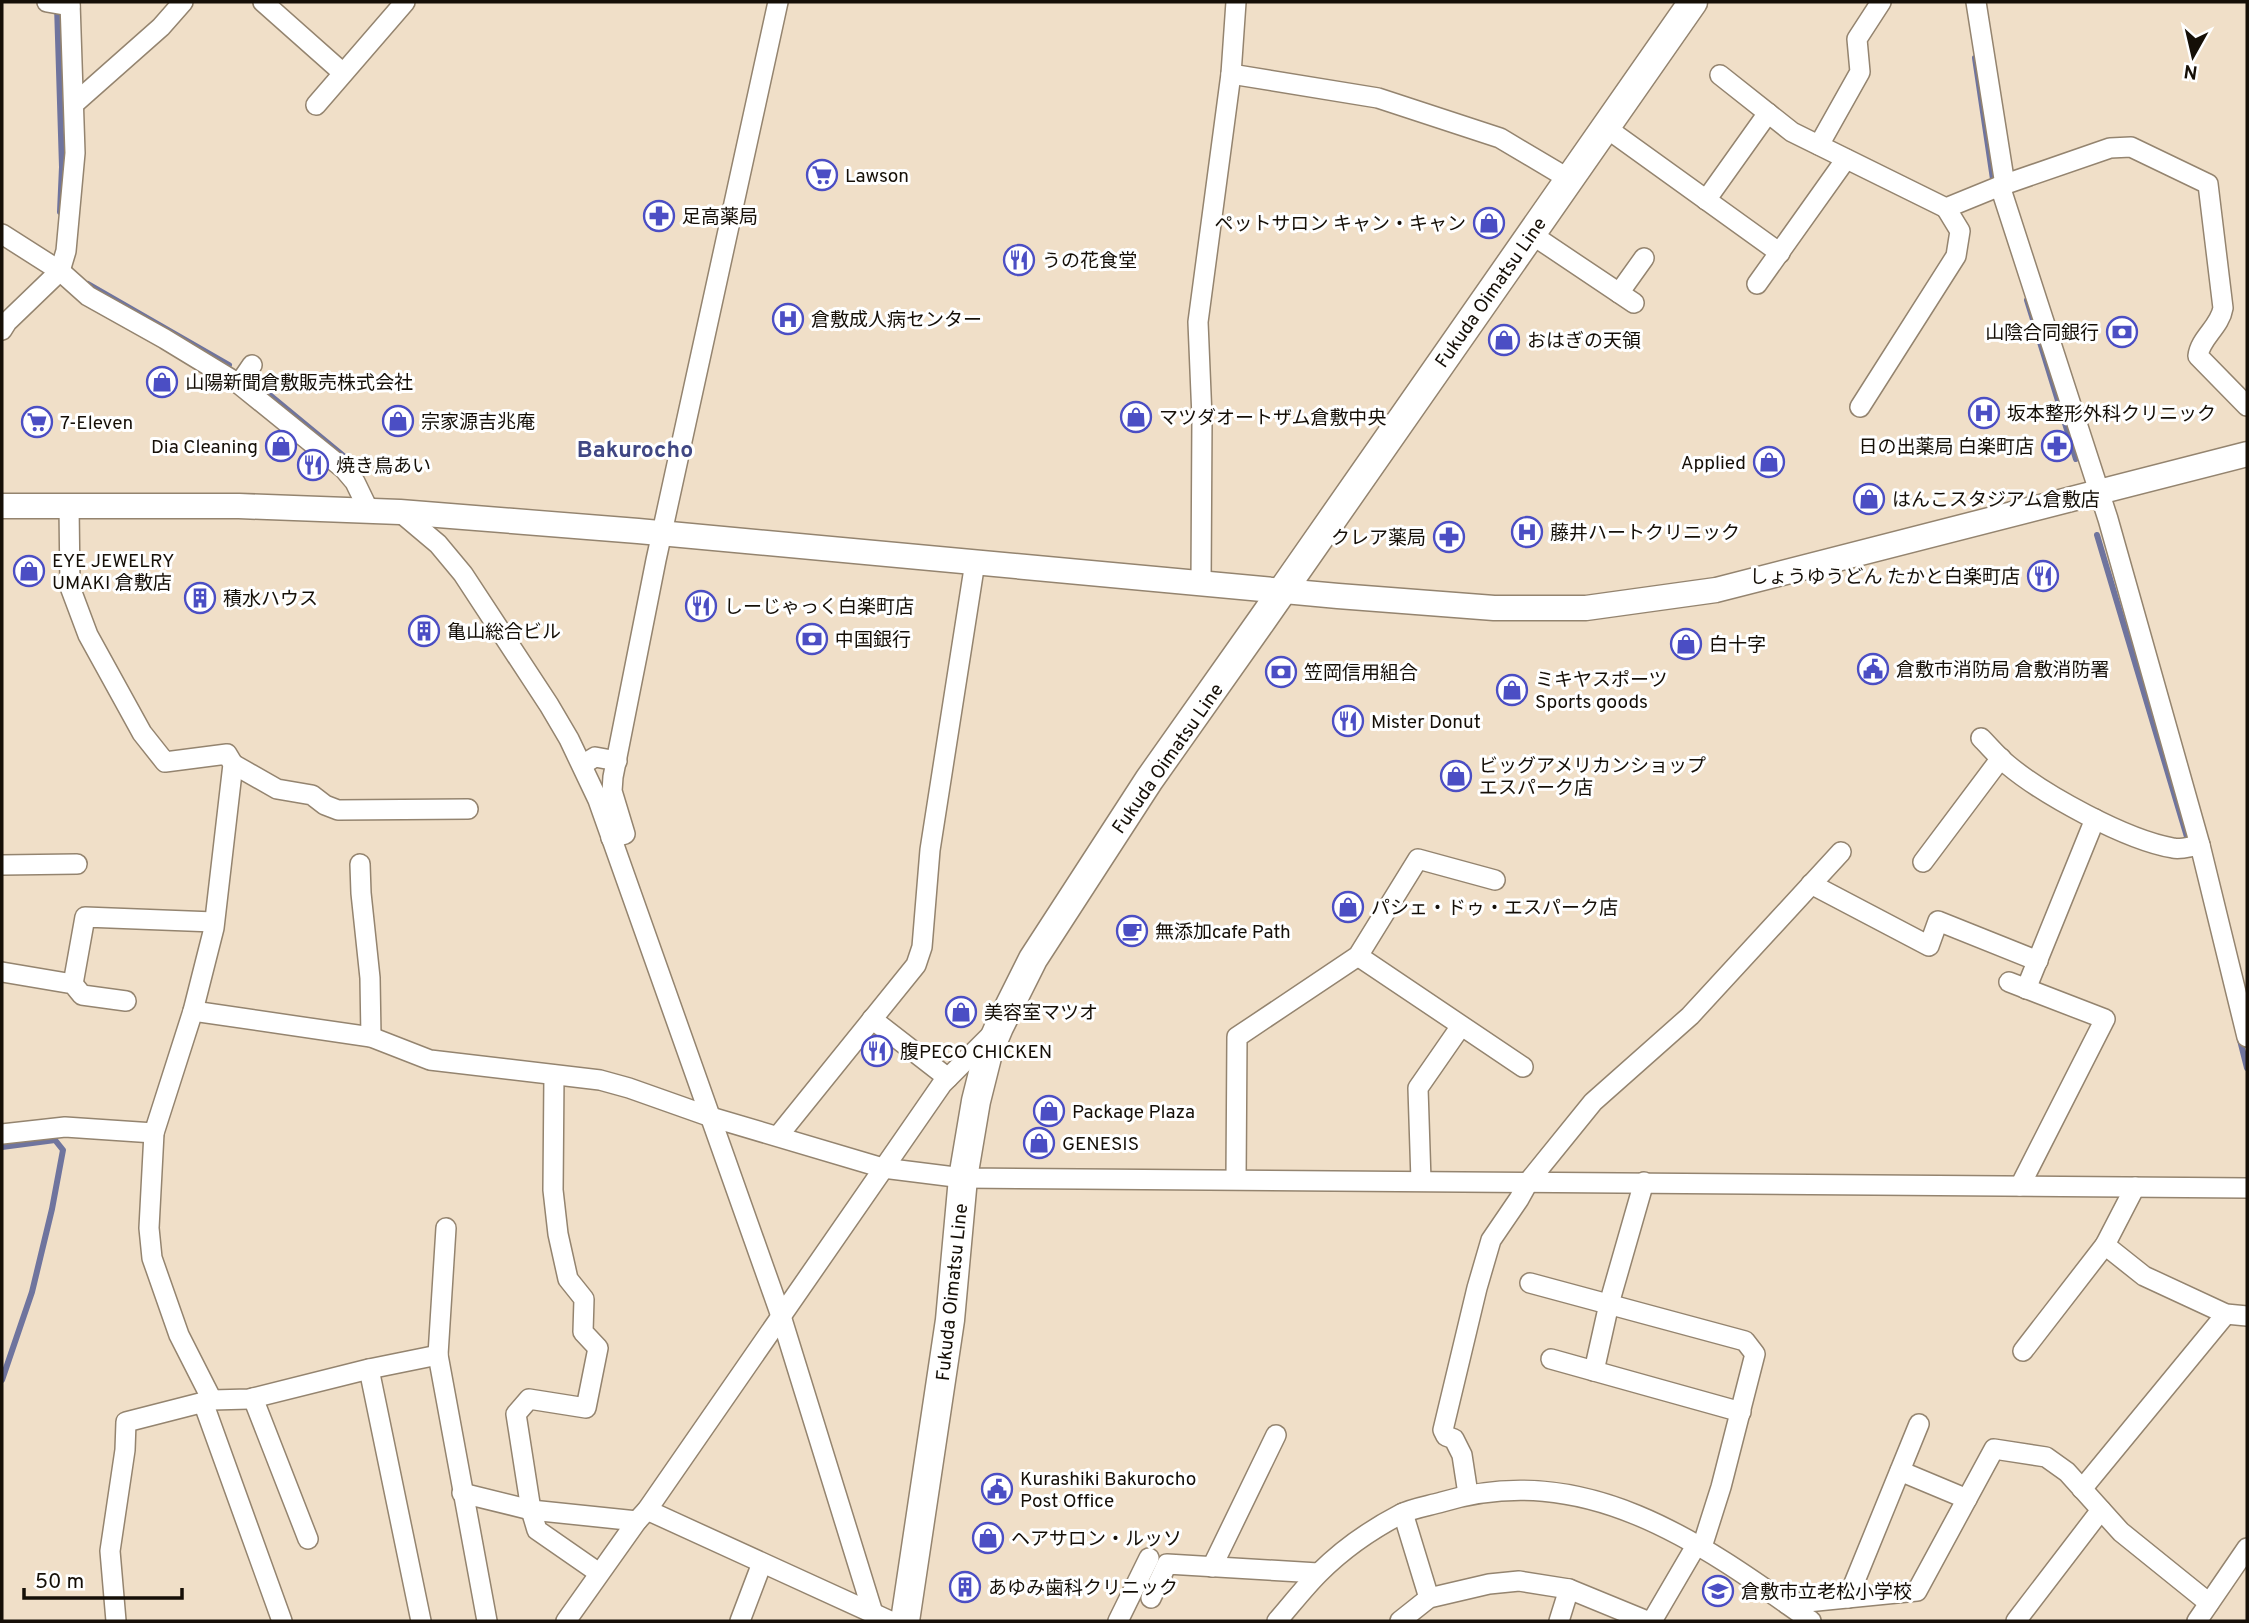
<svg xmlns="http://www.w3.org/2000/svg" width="2249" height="1623" font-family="Overpass,'Noto Sans JP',sans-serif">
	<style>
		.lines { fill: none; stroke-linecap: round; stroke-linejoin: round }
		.stream { stroke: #6f749e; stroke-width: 6 }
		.minor-casing { stroke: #94846f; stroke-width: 22 }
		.tertiary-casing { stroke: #94846f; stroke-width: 27 }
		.secondary-casing { stroke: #94846f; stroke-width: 31 }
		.minor { stroke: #fff; stroke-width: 19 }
		.tertiary { stroke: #fff; stroke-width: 24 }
		.secondary { stroke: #fff; stroke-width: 28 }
		.labels { text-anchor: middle; stroke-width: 6; stroke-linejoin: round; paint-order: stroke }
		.poi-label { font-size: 19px; fill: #150f07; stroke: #fff; text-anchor: start }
		.street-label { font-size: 19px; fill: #150f07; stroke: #fff }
		.quarter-label { font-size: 23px; font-weight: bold; fill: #404783; stroke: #fff }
	</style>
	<rect width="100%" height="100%" fill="#f0dfc8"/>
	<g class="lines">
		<!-- stream -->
		<g class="stream">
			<path d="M57 6 62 167 60 212"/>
			<path d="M1975 58 1994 186"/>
			<path d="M88 284 229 365"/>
			<path d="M2027 300 2076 459"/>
			<path d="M265 391 363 472"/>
			<path d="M2097 535 2187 837"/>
			<path d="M2239 1036 2247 1068"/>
			<path d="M2 1147 55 1140 63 1150 52 1209 32 1292 2 1380"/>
		</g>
		<!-- minor casing -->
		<g class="minor-casing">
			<g id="minor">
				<path d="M47 2 70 6"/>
				<path d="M263 2 343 73"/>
				<path d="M1976 2 2005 185"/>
				<path d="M1231 74 1378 98 1500 138 1569 179"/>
				<path d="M1720 75 1792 132 1946 208 2000 186 2110 148 2131 147 2208 184 2223 308C2220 327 2200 338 2198 356L2247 406"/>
				<path d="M74 104 161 27 183 2"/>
				<path d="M316 105 405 2"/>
				<path d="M1605 127 1780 253"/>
				<path d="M1819 145 1860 72 1857 39 1881 2"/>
				<path d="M2000 186 2108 519 2200 845 2247 1037"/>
				<path d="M1706 200 1768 113"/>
				<path d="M2 234 60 271 88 296 165 339 239 384 344 469 355 482 369 511"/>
				<path d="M1531 234 1634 303"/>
				<path d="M1757 284 1846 159"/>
				<path d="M1619 293 1644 258"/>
				<path d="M2 330 7 322 60 271 66 251 75 153 70 2"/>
				<path d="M239 384 252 365"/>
				<path d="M1860 407 1956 256 1960 231 1946 208"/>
				<path d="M69 505 70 587 88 635 142 733 165 762 227 754 233 764 214 928 193 1011 154 1133 149 1228 152 1258 179 1335 212 1400"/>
				<path d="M400 512 438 544 463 574 549 705 569 739 598 800 781 1316 873 1613 877 1621"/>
				<path d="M1201 585 1202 418 1198 322 1231 74 1236 2"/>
				<path d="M1981 738C1990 747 1998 757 2008 765 2044 795 2126 840 2173 848 2181 850 2191 846 2200 845"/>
				<path d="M233 764 277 789 312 795 325 805 338 810 468 809"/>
				<path d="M582 765 595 757 617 761"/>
				<path d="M611 838 625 834 612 791 613 777 656 560 778 2"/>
				<path d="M1923 862 2001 758"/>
				<path d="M360 864 361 893 370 978 371 1037"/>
				<path d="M2 865 77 864"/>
				<path d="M1811 884 1929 946 1938 921 2038 961"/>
				<path d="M1358 956 1523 1067"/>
				<path d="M2 972 73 984 82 995 126 1001"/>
				<path d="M2009 982 2105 1019 2020 1186"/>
				<path d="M73 984 85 917 214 922"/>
				<path d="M2026 989 2095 819"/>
				<path d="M193 1011 371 1037 430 1060 600 1080 629 1088 711 1117 883 1168 963 1178 2247 1188"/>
				<path d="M872 1019 948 1078"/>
				<path d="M554 1075 553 1190 558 1234 568 1279 584 1299 583 1332 598 1348 586 1408 529 1399 516 1414 531 1510 537 1530 599 1573"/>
				<path d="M2 1134 65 1127 154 1133"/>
				<path d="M778 1136 916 965 922 947 930 850 975 562"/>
				<path d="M1236 1179 1237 1037 1358 956 1418 859 1495 880"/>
				<path d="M1421 1181 1418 1088 1461 1026"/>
				<path d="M446 1228 438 1355 487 1621"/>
				<path d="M2105 1245 2144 1276 2226 1314 2247 1316"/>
				<path d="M1530 1283 1745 1341 1755 1354 1721 1487 1702 1547"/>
				<path d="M2023 1351 2105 1245 2135 1187"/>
				<path d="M1551 1359 1741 1412"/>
				<path d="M369 1369 421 1621"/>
				<path d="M1594 1371 1609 1304 1644 1182"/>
				<path d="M253 1398 308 1539"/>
				<path d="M203 1402 282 1621"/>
				<path d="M1900 1471 1967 1499"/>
				<path d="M2082 1489 2226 1314"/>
				<path d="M462 1493 531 1510 637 1521"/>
				<path d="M1468 1494 1462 1455 1454 1439 1446 1436 1443 1430 1477 1288 1491 1240 1519 1199 1529 1181 1593 1102 1690 1016 1841 852"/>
				<path d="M647 1510 890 1621"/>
				<path d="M1403 1513 1429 1598"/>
				<path d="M1212 1567 1276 1435"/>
				<path d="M1151 1598 1167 1564 1318 1573"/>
				<path d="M1848 1598 1919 1424"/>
				<path d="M1787 1604 1917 1591 1994 1449 2046 1457 2067 1472 2121 1532 2209 1603"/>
				<path d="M116 1621 110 1551 125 1450 126 1422 212 1400 249 1399 369 1369 438 1355"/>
				<path d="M566 1621 637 1521 647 1510 942 1084 991 1035"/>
				<path d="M740 1621 762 1563"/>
				<path d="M1118 1621 1149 1558"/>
				<path d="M1277 1621C1291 1605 1304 1588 1319 1573 1342 1550 1372 1529 1401 1514 1413 1508 1428 1506 1442 1502 1585 1459 1700 1542 1811 1621"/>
				<path d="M1400 1621 1429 1598 1489 1584 1519 1581 1569 1589 1647 1621"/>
				<path d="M1559 1621 1569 1589"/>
				<path d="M1652 1621 1697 1544"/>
				<path d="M2016 1621 2101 1510"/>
				<path d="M2197 1621 2247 1548"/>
			</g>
		</g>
		<!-- tertiary casing -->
		<g class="tertiary-casing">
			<path id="tertiary" d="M2 506H239L400 512 638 531 1338 596 1494 608H1586L1716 590 2247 454"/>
		</g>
		<!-- secondary casing -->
		<g class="secondary-casing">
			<path id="secondary" d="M905 1621 950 1320 963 1178 976 1101 988 1053 999 1027 1033 959 1149 780 1262 620 1693 2"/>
		</g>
		<!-- minor -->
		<use href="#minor" class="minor"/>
		<!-- tertiary -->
		<use href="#tertiary" class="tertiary"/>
		<!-- secondary -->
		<use href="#secondary" class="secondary"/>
	</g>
	<!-- icons -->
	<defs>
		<g id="supermarket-ring" transform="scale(1.575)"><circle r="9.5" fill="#fff" stroke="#4b4ec4" stroke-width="1.5"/><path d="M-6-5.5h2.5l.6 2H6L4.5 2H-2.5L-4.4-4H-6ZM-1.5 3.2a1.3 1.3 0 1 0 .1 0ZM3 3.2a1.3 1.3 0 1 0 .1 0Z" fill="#4b4ec4"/></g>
		<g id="pharmacy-ring" transform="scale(1.575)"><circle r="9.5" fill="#fff" stroke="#4b4ec4" stroke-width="1.5"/><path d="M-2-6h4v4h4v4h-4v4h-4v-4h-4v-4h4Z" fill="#4b4ec4"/></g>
		<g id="shop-ring" transform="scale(1.575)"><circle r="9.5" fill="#fff" stroke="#4b4ec4" stroke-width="1.5"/><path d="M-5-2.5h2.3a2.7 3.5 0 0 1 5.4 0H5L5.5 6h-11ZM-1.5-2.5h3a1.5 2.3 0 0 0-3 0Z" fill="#4b4ec4"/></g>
		<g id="restaurant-ring" transform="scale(1.575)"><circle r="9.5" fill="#fff" stroke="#4b4ec4" stroke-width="1.5"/><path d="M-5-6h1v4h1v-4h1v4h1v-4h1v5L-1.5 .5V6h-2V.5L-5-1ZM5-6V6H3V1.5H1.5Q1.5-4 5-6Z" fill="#4b4ec4"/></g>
		<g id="hospital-ring" transform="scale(1.575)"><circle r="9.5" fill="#fff" stroke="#4b4ec4" stroke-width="1.5"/><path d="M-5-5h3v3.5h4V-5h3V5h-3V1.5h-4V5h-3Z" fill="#4b4ec4"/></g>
		<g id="bank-ring" transform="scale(1.575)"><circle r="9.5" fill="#fff" stroke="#4b4ec4" stroke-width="1.5"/><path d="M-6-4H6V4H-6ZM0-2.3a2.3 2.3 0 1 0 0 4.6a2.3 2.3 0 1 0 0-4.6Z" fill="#4b4ec4"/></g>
		<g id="building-ring" transform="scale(1.575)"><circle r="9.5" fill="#fff" stroke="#4b4ec4" stroke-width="1.5"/><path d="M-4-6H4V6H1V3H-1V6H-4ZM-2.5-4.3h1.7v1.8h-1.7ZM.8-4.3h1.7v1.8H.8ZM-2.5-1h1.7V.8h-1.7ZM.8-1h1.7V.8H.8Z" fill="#4b4ec4"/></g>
		<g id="civic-ring" transform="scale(1.575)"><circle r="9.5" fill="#fff" stroke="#4b4ec4" stroke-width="1.5"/><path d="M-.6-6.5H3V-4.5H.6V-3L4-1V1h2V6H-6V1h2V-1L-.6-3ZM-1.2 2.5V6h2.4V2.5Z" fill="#4b4ec4"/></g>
		<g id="cafe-ring" transform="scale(1.575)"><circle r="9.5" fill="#fff" stroke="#4b4ec4" stroke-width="1.5"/><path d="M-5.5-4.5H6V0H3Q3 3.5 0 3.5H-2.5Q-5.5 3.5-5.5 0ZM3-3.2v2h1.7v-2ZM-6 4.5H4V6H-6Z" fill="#4b4ec4"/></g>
		<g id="school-ring" transform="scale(1.575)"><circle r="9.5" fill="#fff" stroke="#4b4ec4" stroke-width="1.5"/><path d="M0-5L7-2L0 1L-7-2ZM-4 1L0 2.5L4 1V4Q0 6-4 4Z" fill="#4b4ec4"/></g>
	</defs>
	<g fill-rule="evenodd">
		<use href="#supermarket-ring" x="822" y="175"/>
		<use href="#pharmacy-ring" x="659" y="216"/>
		<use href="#shop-ring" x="1489" y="223"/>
		<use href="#restaurant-ring" x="1019" y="260"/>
		<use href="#hospital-ring" x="788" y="319"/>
		<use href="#bank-ring" x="2122" y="332"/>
		<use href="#shop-ring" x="1504" y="340"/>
		<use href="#shop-ring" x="162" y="382"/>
		<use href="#hospital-ring" x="1984" y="413"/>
		<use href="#shop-ring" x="1136" y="417"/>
		<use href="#shop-ring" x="398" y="421"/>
		<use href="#supermarket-ring" x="37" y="422"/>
		<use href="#shop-ring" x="281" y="446"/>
		<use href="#pharmacy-ring" x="2057" y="446"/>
		<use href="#shop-ring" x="1769" y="462"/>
		<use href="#restaurant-ring" x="313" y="465"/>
		<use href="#shop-ring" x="1869" y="499"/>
		<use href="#hospital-ring" x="1527" y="532"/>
		<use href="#pharmacy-ring" x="1449" y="537"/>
		<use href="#shop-ring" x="29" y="571"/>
		<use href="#restaurant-ring" x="2043" y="576"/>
		<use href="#building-ring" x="200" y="598"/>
		<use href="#restaurant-ring" x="701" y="606"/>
		<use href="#building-ring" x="424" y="631"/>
		<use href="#bank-ring" x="812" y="639"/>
		<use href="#shop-ring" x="1686" y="644"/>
		<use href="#civic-ring" x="1873" y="669"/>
		<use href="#bank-ring" x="1281" y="672"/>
		<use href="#shop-ring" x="1512" y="690"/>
		<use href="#restaurant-ring" x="1348" y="721"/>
		<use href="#shop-ring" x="1456" y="776"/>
		<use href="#shop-ring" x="1348" y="907"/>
		<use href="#cafe-ring" x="1132" y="931"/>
		<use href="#shop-ring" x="961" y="1012"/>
		<use href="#restaurant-ring" x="877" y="1051"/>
		<use href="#shop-ring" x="1049" y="1111"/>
		<use href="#shop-ring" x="1039" y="1143"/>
		<use href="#civic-ring" x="997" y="1489"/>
		<use href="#shop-ring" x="988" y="1538"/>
		<use href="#building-ring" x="965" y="1587"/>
		<use href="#school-ring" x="1718" y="1591"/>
	</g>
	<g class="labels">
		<!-- poi labels -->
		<g class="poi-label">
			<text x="845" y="182">Lawson</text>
			<text x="682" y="223">足高薬局</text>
			<text x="1466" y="230" text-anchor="end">ペットサロン キャン・キャン</text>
			<text x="1042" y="267">うの花食堂</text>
			<text x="811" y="326">倉敷成人病センター</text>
			<text x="2099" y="339" text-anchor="end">山陰合同銀行</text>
			<text x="1527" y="347">おはぎの天領</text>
			<text x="185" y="389">山陽新聞倉敷販売株式会社</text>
			<text x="2007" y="420">坂本整形外科クリニック</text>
			<text x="1159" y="424">マツダオートザム倉敷中央</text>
			<text x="421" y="428">宗家源吉兆庵</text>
			<text x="60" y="429">7-Eleven</text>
			<text x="258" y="453" text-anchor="end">Dia Cleaning</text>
			<text x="2034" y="453" text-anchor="end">日の出薬局 白楽町店</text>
			<text x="1746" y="469" text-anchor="end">Applied</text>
			<text x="336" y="472">焼き鳥あい</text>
			<text x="1892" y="506">はんこスタジアム倉敷店</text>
			<text x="1550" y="539">藤井ハートクリニック</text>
			<text x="1426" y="544" text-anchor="end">クレア薬局</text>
			<text x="52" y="567">EYE JEWELRY<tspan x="52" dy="22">UMAKI 倉敷店</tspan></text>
			<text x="2020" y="583" text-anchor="end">しょうゆうどん たかと白楽町店</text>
			<text x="223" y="605">積水ハウス</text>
			<text x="724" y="613">しーじゃっく白楽町店</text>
			<text x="447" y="638">亀山総合ビル</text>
			<text x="835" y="646">中国銀行</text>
			<text x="1709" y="651">白十字</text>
			<text x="1896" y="676">倉敷市消防局 倉敷消防署</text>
			<text x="1304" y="679">笠岡信用組合</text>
			<text x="1535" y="686">ミキヤスポーツ<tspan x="1535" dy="22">Sports goods</tspan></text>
			<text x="1371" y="728">Mister Donut</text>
			<text x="1479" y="772">ビッグアメリカンショップ<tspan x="1479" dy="22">エスパーク店</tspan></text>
			<text x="1371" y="914">パシェ・ドゥ・エスパーク店</text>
			<text x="1155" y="938">無添加cafe Path</text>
			<text x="984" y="1019">美容室マツオ</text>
			<text x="900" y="1058">腹PECO CHICKEN</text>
			<text x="1072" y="1118">Package Plaza</text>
			<text x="1062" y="1150">GENESIS</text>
			<text x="1020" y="1485">Kurashiki Bakurocho<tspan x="1020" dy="22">Post Office</tspan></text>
			<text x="1011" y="1545">ヘアサロン・ルッソ</text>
			<text x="988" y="1594">あゆみ歯科クリニック</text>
			<text x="1741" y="1598">倉敷市立老松小学校</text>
		</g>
		<!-- street labels -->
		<g class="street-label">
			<text transform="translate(1490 292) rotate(-55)" y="7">Fukuda Oimatsu Line</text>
			<text transform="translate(1167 758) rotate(-55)" y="7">Fukuda Oimatsu Line</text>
			<text transform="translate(951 1292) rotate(-84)" y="7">Fukuda Oimatsu Line</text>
		</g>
		<!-- quarter labels -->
		<g class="quarter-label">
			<text x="635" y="457">Bakurocho</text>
		</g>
	</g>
	<!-- border -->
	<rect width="2249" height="1623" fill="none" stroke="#150f07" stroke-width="7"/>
	<!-- north arrow -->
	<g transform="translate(2193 56) rotate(188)" stroke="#ffffff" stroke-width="5" paint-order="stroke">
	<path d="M0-5L12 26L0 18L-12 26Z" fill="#150f07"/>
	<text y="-10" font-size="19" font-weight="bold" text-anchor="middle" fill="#150f07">N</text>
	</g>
	<!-- scale -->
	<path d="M24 1588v10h158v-10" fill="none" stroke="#150f07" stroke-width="3.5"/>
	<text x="35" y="1588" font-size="21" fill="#150f07" stroke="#ffffff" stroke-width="5" paint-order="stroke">50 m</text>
</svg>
